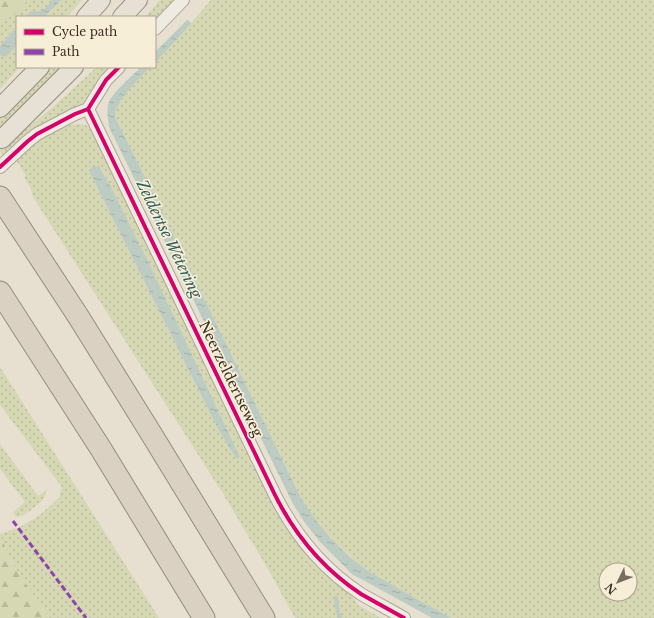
<svg xmlns="http://www.w3.org/2000/svg" width="654" height="618" font-family="'Libre Baskerville',serif">
	<style>
		.green { fill: url(#green-dots); fill-rule: evenodd }
		.forest { fill: url(#forest-firs) }
		.water { fill: url(#water-ripples) }
		.lines { fill: none; stroke-linecap: round; stroke-linejoin: round }
		.stream { stroke: #bcccc2; stroke-width: 4 }
		.street-casing { stroke: #ada599; stroke-width: 14 }
		.primary-casing { stroke: #928b80; stroke-width: 20 }
		.highway-casing { stroke: #928b80; stroke-width: 23 }
		.street { stroke: #efebe3; stroke-width: 12 }
		.primary { stroke: #e6e1d4; stroke-width: 18 }
		.highway { stroke: #dad1c2; stroke-width: 21 }
		.quiet { stroke: #8e44ad; stroke-width: 3; stroke-dasharray: 6 3; stroke-linecap: butt }
		.cycleway-casing { stroke: #f7eed8; stroke-width: 6 }
		.cycleway { stroke: #d6006c; stroke-width: 4 }
		.labels { text-anchor: middle; stroke-width: 3.5; stroke-linejoin: round; paint-order: stroke }
		.street-label { font-size: 14px; fill: #3d2e20; stroke: #f7eed8 }
		.water-label { font-size: 15px; font-style: italic; fill: #2f5d5a; stroke: #f7eed8 }
	</style>
	<defs>
		<pattern id="green-dots" width="8" height="8" patternUnits="userSpaceOnUse"><rect width="8" height="8" fill="#d6d7b3"/><path d="M2 2h.1M6 6h.1" fill="none" stroke="#b9b99a" stroke-width="1.8" stroke-linecap="round"/></pattern>
		<pattern id="forest-firs" width="22" height="20" patternUnits="userSpaceOnUse"><rect width="22" height="20" fill="#d6d7b3"/><path d="M5 1l3.5 6h-7zM16 11l3.5 6h-7z" fill="#b9b99a"/></pattern>
		<pattern id="water-ripples" width="26" height="14" patternUnits="userSpaceOnUse"><rect width="26" height="14" fill="#bcccc2"/><path d="M2 4q2-2 4 0t4 0M15 11q2-2 4 0t4 0" fill="none" stroke="#a2b0a6"/></pattern>
	</defs>
	<rect width="100%" height="100%" fill="#e7e0d1"/>
	<!-- green -->
	<g class="green">
		<path d="M27 0H52C49 3 46 8 43 10 34 14 34 6 25 17H17V26L0 46V25L27 3Z"/>
		<path d="M61 0H82L67 17H44Z"/>
		<path d="M160 0H176L155 23V17H145Z"/>
		<path d="M211 0H654V618H452L376 576 360 565 335 542 317 522 309 512 300 496 143 173 115 117C114 102 140 78 151 67H155V63L191 24V23ZM606 570H630V594H606Z"/>
		<path d="M17 46V67H20L0 89V55L4 57 7 56Z"/>
		<path d="M49 67H61L0 130V115Z"/>
		<path d="M97 67H110L101 77 86 102 73 110 57 116 42 124 3 155 0 151V150L53 107Z"/>
		<path d="M78 124 86 125 98 138 267 487 348 589 358 605 381 618H295L268 569 222 492 33 197 31 189 24 177 26 176 15 159C30 146 44 134 63 127 67 125 73 125 78 124ZM100 167 112 189 147 259 240 457 239 458H237L232 452 217 427 90 173V170Z"/>
		<path d="M0 367 159 618H49L10 560 0 534 20 527 40 515 59 498 62 487 0 405Z"/>
		<path d="M0 444 38 496 47 489 44 499 31 510 22 516 16 517 13 512 25 502 0 469Z"/>
	</g>
	<!-- forest -->
	<g class="forest">
		<path d="M0 0H27V3L0 25Z"/>
		<path d="M0 533 10 560 49 618H0Z"/>
	</g>
	<!-- water -->
	<g class="water">
		<path d="M52 0H61L44 17H25C34 6 34 14 43 10 46 8 49 3 52 0Z"/>
		<path d="M187 20H188L191 23V24L155 63V52Z"/>
		<path d="M17 26V46L7 56 4 57 0 55V46Z"/>
		<path d="M141 67H151C140 78 114 102 115 117L143 173 300 496C315 522 336 546 360 565 369 572 380 578 391 584 411 596 432 607 452 618H432L365 581 353 575 321 543 305 523 293 504 109 127C108 119 106 111 109 102 113 92 132 76 141 67Z"/>
		<path d="M99 166 112 189 147 259 240 457 237 459 232 452 217 427 90 173V170L92 167Z"/>
	</g>
	<g class="lines">
		<!-- stream -->
		<path class="stream" d="M336 598 338 613 340 618"/>
		<!-- street casing -->
		<g class="street-casing">
			<g id="street">
				<path d="M155 29 183 0"/>
				<path d="M88 109 275 495C295 535 323 569 361 594 375 602 390 610 404 618"/>
				<path d="M0 167 28 141 37 134 75 114 88 109 106 80 119 67"/>
			</g>
		</g>
		<!-- primary casing -->
		<g class="primary-casing">
			<g id="primary">
				<path d="M86 17 101 0"/>
				<path d="M122 17 138 0"/>
				<path d="M0 108 40 67"/>
				<path d="M2 139 74 67"/>
			</g>
		</g>
		<!-- highway casing -->
		<g class="highway-casing">
			<g id="highway">
				<path d="M0 197 78 316 152 435 264 618"/>
				<path d="M0 292 101 449 204 618"/>
			</g>
		</g>
		<!-- street -->
		<use href="#street" class="street"/>
		<!-- primary -->
		<use href="#primary" class="primary"/>
		<!-- highway -->
		<use href="#highway" class="highway"/>
		<!-- quiet -->
		<path class="quiet" d="M13 521 86 618"/>
		<!-- cycleway casing -->
		<g class="cycleway-casing">
			<g id="cycleway">
				<path d="M88 109 275 495C295 535 323 569 361 594 375 602 390 610 404 618"/>
				<path d="M0 167 28 141 37 134 75 114 88 109 106 80 119 67"/>
			</g>
		</g>
		<!-- cycleway -->
		<use href="#cycleway" class="cycleway"/>
	</g>
	<g class="labels">
		<!-- street labels -->
		<g class="street-label">
			<text transform="translate(231 379) rotate(64)" y="5">Neerzeldertseweg</text>
		</g>
		<!-- water labels -->
		<g class="water-label">
			<text transform="translate(169 239) rotate(64)" y="5">Zeldertse Wetering</text>
		</g>
	</g>
	<!-- legend -->
	<rect x="16" y="16" width="140" height="52" fill="#f7eed8" stroke="#ada18e"/>
	<rect x="24" y="29" width="20" height="6" fill="#d6006c" stroke="#ada18e"/>
	<text x="52" y="36" font-size="12" fill="#3d2e20">Cycle path</text>
	<rect x="24" y="49" width="20" height="6" fill="#8e44ad" stroke="#ada18e"/>
	<text x="52" y="56" font-size="12" fill="#3d2e20">Path</text>
	<!-- north arrow -->
	<g transform="translate(618 582) rotate(227)"><circle r="19" fill="#f7eed8" stroke="#ada18e"/>
	<path d="M0-3L7 15L0 10L-7 15Z" fill="#786c5e"/>
	<text y="-6" font-size="11" font-weight="bold" text-anchor="middle" fill="#3d2e20">N</text>
	</g>
</svg>
